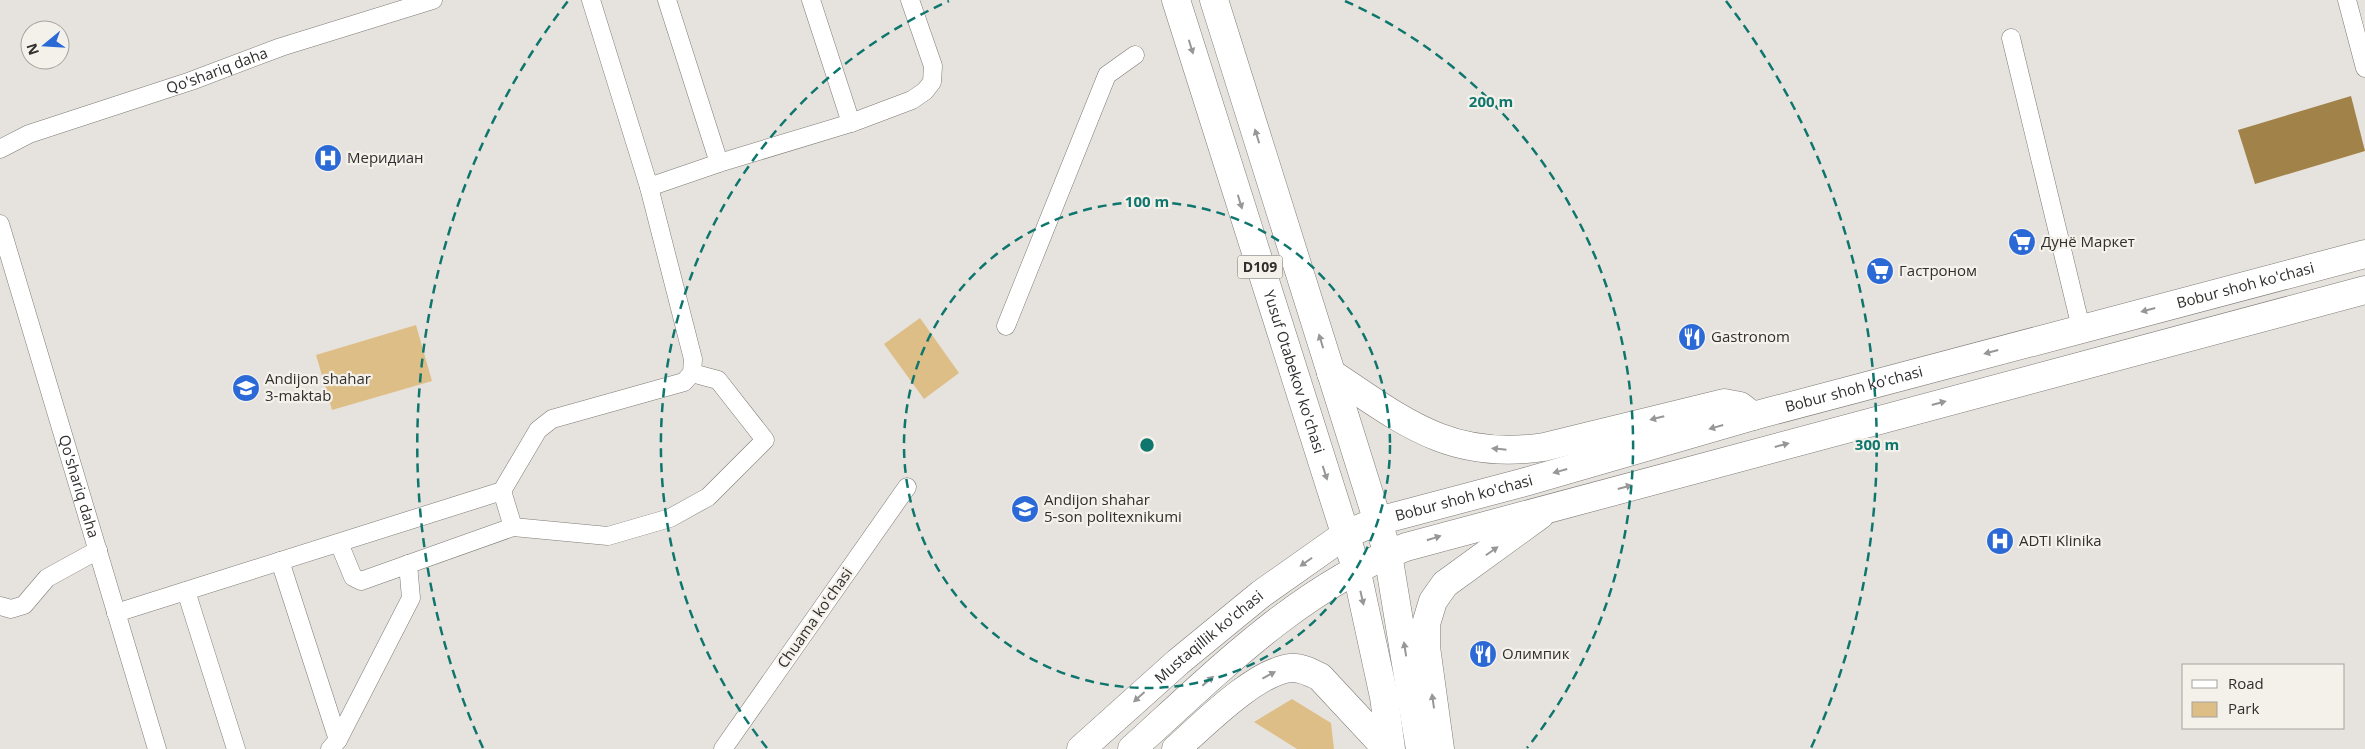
<svg xmlns="http://www.w3.org/2000/svg" width="2365" height="749" font-family="'Open Sans',sans-serif">
	<style>
		.green { fill: #debe87 }
		.water { fill: #a18248 }
		.lines { fill: none; stroke-linecap: round; stroke-linejoin: round }
		.street-casing { stroke: #7e7b76; stroke-width: 19 }
		.primary-casing { stroke: #7e7b76; stroke-width: 29 }
		.street { stroke: #fff; stroke-width: 18 }
		.primary { stroke: #fff; stroke-width: 28 }
		.oneway { fill: #989796 }
		.ring { fill: none; stroke: #0f766e; stroke-width: 2.5; stroke-dasharray: 9 6 }
		.labels { text-anchor: middle; stroke-width: 4.5; stroke-linejoin: round; paint-order: stroke }
		.shield { fill: #f4f1eb; stroke: #6b6966; stroke-width: 1 }
		.shield-label { font-size: 14px; font-weight: bold; fill: #302f2d }
		.street-label { font-size: 15px; fill: #302f2d; stroke: #f4f1eb }
		.poi-label { font-size: 15px; fill: #302f2d; stroke: #f4f1eb; text-anchor: start }
		.centre { fill: #0f766e; stroke: #f4f1eb; stroke-width: 2.5 }
		.ring-label { font-size: 15px; text-anchor: middle; font-weight: bold; fill: #0f766e; stroke: #f4f1eb; stroke-width: 4.5; stroke-linejoin: round; paint-order: stroke }
	</style>
	<rect width="100%" height="100%" fill="#e6e3de"/>
	<!-- green -->
	<g class="green">
		<path d="M920 318 959 373 924 399 884 344Z"/>
		<path d="M416 325 432 381 332 410 316 355Z"/>
		<path d="M1292 699 1331 723 1334 749H1297L1254 722Z"/>
	</g>
	<!-- water -->
	<path class="water" d="M2351 96 2365 151 2255 184 2238 130Z"/>
	<g class="lines">
		<!-- street casing -->
		<g class="street-casing">
			<g id="street">
				<path d="M667 0 719 163"/>
				<path d="M811 0 851 123"/>
				<path d="M2347 0 2365 68"/>
				<path d="M2011 38 2081 328"/>
				<path id="s1" d="M0 149 29 134 191 81 281 47 433 0"/>
				<path d="M649 187 719 163 851 123 912 100 925 91 932 82 933 66 910 0"/>
				<path id="s2" d="M0 224 157 749"/>
				<path d="M1006 326 1107 75 1135 55"/>
				<path d="M513 527 608 536 670 518 708 497 765 440 718 380 692 373"/>
				<path d="M339 543 353 577 361 581 513 527 502 491"/>
				<path d="M280 561 338 740"/>
				<path d="M186 591 236 749"/>
				<path d="M0 606 11 609 24 605 47 578 98 550"/>
				<path d="M116 613 502 491 538 430 552 419 684 382 692 373 693 359 649 187 591 0"/>
				<path d="M330 749 338 740 411 598 408 564"/>
				<path d="M723 749 907 487"/>
			</g>
		</g>
		<!-- primary casing -->
		<g class="primary-casing">
			<g id="primary">
				<path id="s3" d="M1176 0 1356 568 1384 697 1391 749"/>
				<path d="M1214 0 1388 554 1420 749"/>
				<path d="M1331 373C1404 422 1451 461 1544 447L1724 403 1740 406 1753 416"/>
				<path id="s4" d="M1081 749 1178 662 1261 594 1346 534 1378 521 1525 482 1753 416 2365 254"/>
				<path d="M1132 749C1216 673 1299 588 1406 547L2365 290"/>
				<path d="M1176 749C1203 725 1256 671 1291 668 1301 667 1310 672 1320 677L1387 749"/>
				<path d="M1440 749 1426 647V624L1433 601 1445 584 1540 515"/>
			</g>
		</g>
		<!-- street -->
		<use href="#street" class="street"/>
		<!-- primary -->
		<use href="#primary" class="primary"/>
	</g>
	<!-- one-way arrows -->
	<defs><path id="oneway-solid" d="M-6-.8H1V-3.2L6.5 0L1 3.2V.8H-6Z" transform="scale(1.25)"/></defs>
	<g class="oneway">
		<use href="#oneway-solid" transform="translate(1191 47) rotate(73)"/>
		<use href="#oneway-solid" transform="translate(1257 136) rotate(-107)"/>
		<use href="#oneway-solid" transform="translate(1240 202) rotate(73)"/>
		<use href="#oneway-solid" transform="translate(2148 310) rotate(165)"/>
		<use href="#oneway-solid" transform="translate(1321 341) rotate(-107)"/>
		<use href="#oneway-solid" transform="translate(1991 352) rotate(165)"/>
		<use href="#oneway-solid" transform="translate(1939 403) rotate(-15)"/>
		<use href="#oneway-solid" transform="translate(1657 418) rotate(166)"/>
		<use href="#oneway-solid" transform="translate(1716 427) rotate(164)"/>
		<use href="#oneway-solid" transform="translate(1782 445) rotate(-15)"/>
		<use href="#oneway-solid" transform="translate(1499 449) rotate(-174)"/>
		<use href="#oneway-solid" transform="translate(1560 471) rotate(164)"/>
		<use href="#oneway-solid" transform="translate(1325 473) rotate(72)"/>
		<use href="#oneway-solid" transform="translate(1625 487) rotate(-15)"/>
		<use href="#oneway-solid" transform="translate(1434 538) rotate(-17)"/>
		<use href="#oneway-solid" transform="translate(1492 551) rotate(-35)"/>
		<use href="#oneway-solid" transform="translate(1306 562) rotate(145)"/>
		<use href="#oneway-solid" transform="translate(1362 598) rotate(77)"/>
		<use href="#oneway-solid" transform="translate(1405 649) rotate(-99)"/>
		<use href="#oneway-solid" transform="translate(1269 675) rotate(-28)"/>
		<use href="#oneway-solid" transform="translate(1208 681) rotate(-40)"/>
		<use href="#oneway-solid" transform="translate(1139 697) rotate(138)"/>
		<use href="#oneway-solid" transform="translate(1433 701) rotate(-98)"/>
	</g>
	<!-- distance rings -->
	<g class="ring">
		<circle cx="1147" cy="445" r="243"/>
		<path d="M767 748A486 486 0 0 1 949 1M1345 1A486 486 0 0 1 1527 748"/>
		<path d="M483 748A730 730 0 0 1 568 1M1726 1A730 730 0 0 1 1811 748"/>
	</g>
	<!-- icons -->
	<defs>
		<g id="hospital-disc" transform="scale(1.4375)"><circle r="9.5" fill="#2b69d7" stroke="#f4f1eb"/><path d="M-5-5h3v3.5h4V-5h3V5h-3V1.5h-4V5h-3Z" fill="#fff"/></g>
		<g id="supermarket-disc" transform="scale(1.4375)"><circle r="9.5" fill="#2b69d7" stroke="#f4f1eb"/><path d="M-6-5.5h2.5l.6 2H6L4.5 2H-2.5L-4.4-4H-6ZM-1.5 3.2a1.3 1.3 0 1 0 .1 0ZM3 3.2a1.3 1.3 0 1 0 .1 0Z" fill="#fff"/></g>
		<g id="restaurant-disc" transform="scale(1.4375)"><circle r="9.5" fill="#2b69d7" stroke="#f4f1eb"/><path d="M-5-6h1v4h1v-4h1v4h1v-4h1v5L-1.5 .5V6h-2V.5L-5-1ZM5-6V6H3V1.5H1.5Q1.5-4 5-6Z" fill="#fff"/></g>
		<g id="school-disc" transform="scale(1.4375)"><circle r="9.5" fill="#2b69d7" stroke="#f4f1eb"/><path d="M0-5L7-2L0 1L-7-2ZM-4 1L0 2.5L4 1V4Q0 6-4 4Z" fill="#fff"/></g>
		<g id="university-disc" transform="scale(1.4375)"><circle r="9.5" fill="#2b69d7" stroke="#f4f1eb"/><path d="M0-5L7-2L0 1L-7-2ZM-4 1L0 2.5L4 1V4Q0 6-4 4Z" fill="#fff"/></g>
	</defs>
	<g fill-rule="evenodd">
		<use href="#hospital-disc" x="328" y="158"/>
		<use href="#supermarket-disc" x="2022" y="242"/>
		<use href="#supermarket-disc" x="1880" y="271"/>
		<use href="#restaurant-disc" x="1692" y="337"/>
		<use href="#school-disc" x="246" y="388"/>
		<use href="#university-disc" x="1025" y="509"/>
		<use href="#hospital-disc" x="2000" y="541"/>
		<use href="#restaurant-disc" x="1483" y="654"/>
	</g>
	<g class="labels">
		<!-- shield labels -->
		<rect class="shield" x="1237.5" y="255.5" width="45" height="23" rx="4"/>
		<g class="shield-label">
			<text x="1260" y="272">D109</text>
		</g>
		<!-- street labels -->
		<g class="street-label">
			<text dy="5" stroke="none"><textPath href="#s1" startOffset="231">Qo'shariq daha</textPath></text>
			<text dy="5" stroke="none"><textPath href="#s4" startOffset="1275">Bobur shoh ko'chasi</textPath></text>
			<text dy="5" stroke="none"><textPath href="#s3" startOffset="390">Yusuf Otabekov ko'chasi</textPath></text>
			<text dy="5" stroke="none"><textPath href="#s4" startOffset="870">Bobur shoh ko'chasi</textPath></text>
			<text dy="5" stroke="none"><textPath href="#s2" startOffset="274">Qo'shariq daha</textPath></text>
			<text dy="5" stroke="none"><textPath href="#s4" startOffset="465">Bobur shoh ko'chasi</textPath></text>
			<text transform="translate(815 618) rotate(-55)" y="5">Chuama koʻchasi</text>
			<text dy="5" stroke="none"><textPath href="#s4" startOffset="170">Mustaqillik ko'chasi</textPath></text>
		</g>
		<!-- poi labels -->
		<g class="poi-label">
			<text x="347" y="163">Меридиан</text>
			<text x="2041" y="247">Дунё Маркет</text>
			<text x="1899" y="276">Гастроном</text>
			<text x="1711" y="342">Gastronom</text>
			<text x="265" y="384">Andijon shahar<tspan x="265" dy="17">3-maktab</tspan></text>
			<text x="1044" y="505">Andijon shahar<tspan x="1044" dy="17">5-son politexnikumi</tspan></text>
			<text x="2019" y="546">ADTI Klinika</text>
			<text x="1502" y="659">Олимпик</text>
		</g>
	</g>
	<circle cx="1147" cy="445" r="8" class="centre"/>
	<g class="ring-label">
		<text x="1491" y="107">200 m</text>
		<text x="1147" y="207">100 m</text>
		<text x="1877" y="450">300 m</text>
	</g>
	<!-- legend -->
	<rect x="2182" y="664" width="162" height="65" fill="#f4f1eb" stroke="#a6a39f"/>
	<rect x="2192" y="680" width="25" height="8" fill="#ffffff" stroke="#a6a39f"/>
	<text x="2228" y="689" font-size="15" fill="#302f2d">Road</text>
	<rect x="2192" y="702" width="25" height="15" fill="#debe87" stroke="#a6a39f"/>
	<text x="2228" y="714" font-size="15" fill="#302f2d">Park</text>
	<!-- north arrow -->
	<g transform="translate(45 45) rotate(252)"><circle r="24" fill="#f4f1eb" stroke="#a6a39f"/>
	<path d="M0-4L9 19L0 12L-9 19Z" fill="#2b69d7"/>
	<text y="-8" font-size="14" font-weight="bold" text-anchor="middle" fill="#302f2d">N</text>
	</g>
</svg>
